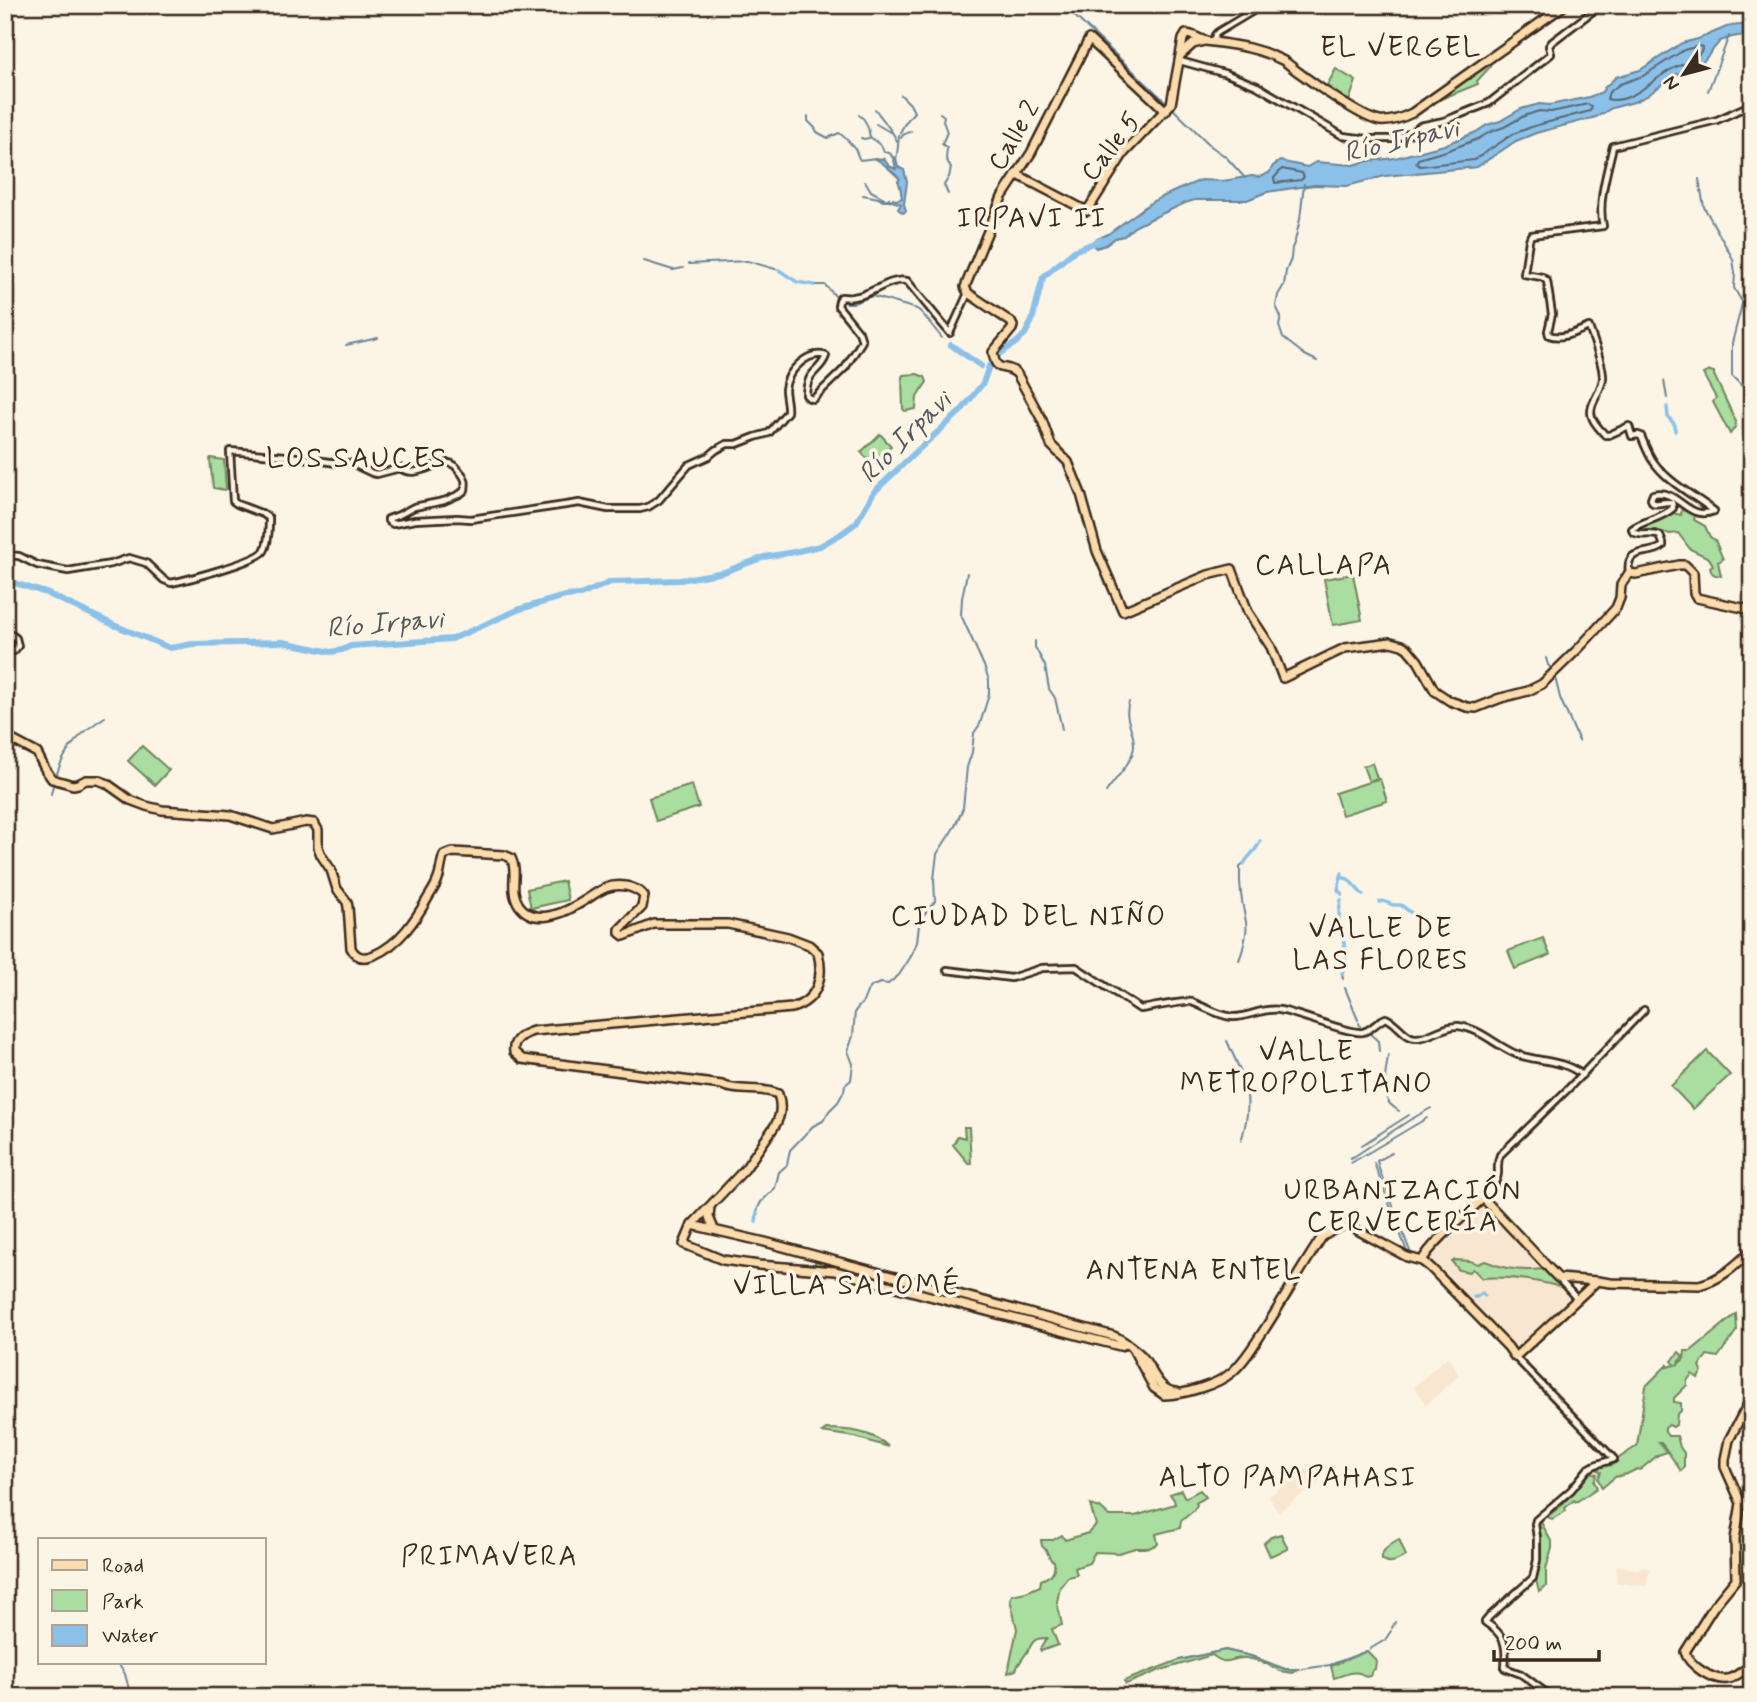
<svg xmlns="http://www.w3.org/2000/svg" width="1757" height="1702" font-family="Mynerve,sans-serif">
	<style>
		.built { fill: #f9e6d0 }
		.green { fill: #a9dea0; stroke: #72845f; stroke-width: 2 }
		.water { fill: #8bc1e9; stroke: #6b8598; stroke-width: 2 }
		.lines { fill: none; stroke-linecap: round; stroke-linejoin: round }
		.shore { stroke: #5b666f; stroke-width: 2 }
		.stream { stroke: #6b8598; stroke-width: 2 }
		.canal { stroke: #8bc1e9; stroke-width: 3.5 }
		.river { stroke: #8bc1e9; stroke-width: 6 }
		.minor-casing { stroke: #3b2a1e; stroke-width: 10 }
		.major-casing { stroke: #3b2a1e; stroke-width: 12 }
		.minor { stroke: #fcf5e5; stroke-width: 4.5 }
		.major { stroke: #fcdcac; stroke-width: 7 }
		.labels { text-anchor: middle; stroke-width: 7; stroke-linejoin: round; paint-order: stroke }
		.street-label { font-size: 26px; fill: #3b2a1e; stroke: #fcf5e5 }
		.neighbourhood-label { font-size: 28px; letter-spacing: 2px; fill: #3b2a1e; stroke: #fcf5e5 }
		.water-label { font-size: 28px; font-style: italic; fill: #53575b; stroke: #fcf5e5 }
	</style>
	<rect width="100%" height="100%" fill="#fcf5e5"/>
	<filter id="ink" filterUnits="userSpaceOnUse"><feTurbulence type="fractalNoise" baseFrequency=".0143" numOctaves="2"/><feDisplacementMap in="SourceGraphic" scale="14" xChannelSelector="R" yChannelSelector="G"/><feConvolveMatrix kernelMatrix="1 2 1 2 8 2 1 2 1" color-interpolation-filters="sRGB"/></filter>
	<g filter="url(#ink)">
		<!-- built -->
		<g class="built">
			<path d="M1482 1207H1485L1572 1297V1299L1520 1347 1512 1346 1430 1261V1258Z"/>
			<path d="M1448 1356 1459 1375 1426 1405 1414 1387Z"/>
			<path d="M1308 1467 1319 1483 1278 1512 1269 1496Z"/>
			<path d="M1617 1565 1640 1570 1641 1567 1650 1569 1646 1586 1616 1583Z"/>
		</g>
		<!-- green -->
		<g class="green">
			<path d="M1488 64 1490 67 1477 81 1478 84 1436 101 1435 100 1441 96H1444L1452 91 1453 88Z"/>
			<path d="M1336 69 1356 81 1349 101 1348 102 1326 87Z"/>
			<path d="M1710 371 1714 372V375L1736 422 1735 427 1730 434 1713 402 1716 398 1703 374Z"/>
			<path d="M917 374 925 377 927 382 917 397 916 409 905 411 903 409 902 377 903 375Z"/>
			<path d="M880 434 891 446 872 464 861 452Z"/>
			<path d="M211 458 224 460 226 489 224 490 213 488 210 459Z"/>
			<path d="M1682 506 1695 514 1694 520 1705 526 1710 537 1715 540 1723 559 1718 562 1721 576C1715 575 1711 575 1710 567L1713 565 1709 558 1690 549 1678 533 1670 534 1655 530H1635V528L1673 513 1681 515Z"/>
			<path d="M1353 574 1362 620 1333 625 1324 579Z"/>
			<path d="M142 746 169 770 155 785 128 761Z"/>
			<path d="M1372 763 1377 778 1370 781 1380 779 1387 801 1342 815 1335 793 1369 782 1363 766Z"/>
			<path d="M692 785 699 807 656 821 649 798Z"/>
			<path d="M564 881 568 900 531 908 527 889Z"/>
			<path d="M1543 938 1550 955 1515 969 1508 951Z"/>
			<path d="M1707 1051 1730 1075 1693 1109 1671 1086Z"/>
			<path d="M964 1127H969L971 1163 969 1164 953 1145 958 1136 965 1138Z"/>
			<path d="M816 1260 845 1267 1119 1341V1342L845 1269 814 1266Z"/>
			<path d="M1455 1260 1470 1261 1478 1264 1485 1261C1504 1269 1523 1272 1543 1269L1561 1287C1535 1280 1509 1276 1482 1278L1473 1269 1469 1272 1459 1270 1452 1262Z"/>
			<path d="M1736 1314 1737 1330 1718 1357 1707 1355 1700 1366 1702 1371 1698 1378 1692 1374 1687 1381V1385L1674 1398V1402L1681 1403V1411L1677 1414 1676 1425 1673 1427 1669 1425 1665 1428V1432L1668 1436H1677L1680 1447 1684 1453V1468L1681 1471 1661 1442H1659L1667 1452 1658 1455 1640 1470 1637 1469 1627 1474 1615 1477 1602 1488 1598 1479 1601 1472 1596 1469 1599 1467 1612 1465 1616 1460 1637 1446 1646 1386 1668 1364 1667 1367 1675 1365 1672 1361 1679 1352 1683 1356 1677 1365 1684 1359 1685 1351H1691Z"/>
			<path d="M826 1429C848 1429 872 1431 889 1447L855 1437 822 1432Z"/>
			<path d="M1590 1472 1597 1474 1594 1481 1597 1488 1576 1502 1574 1500 1565 1508 1566 1511 1552 1519 1547 1517 1562 1505Z"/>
			<path d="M1181 1490 1185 1498 1200 1490 1206 1497 1196 1503 1197 1505 1193 1511 1181 1521 1180 1528 1156 1534 1158 1544 1149 1548H1135L1119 1553 1095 1552 1089 1563 1075 1568 1077 1575 1068 1577 1060 1587 1057 1602 1062 1625 1052 1629 1058 1645 1041 1651 1040 1649 1047 1638C1030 1638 1034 1643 1025 1655 1022 1660 1018 1663 1016 1670L1008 1673 1017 1629 1010 1599 1012 1595 1026 1592 1040 1586 1041 1580C1051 1576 1056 1572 1054 1561L1051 1560 1046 1550 1042 1546 1041 1540H1053L1062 1535 1065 1540 1088 1533 1096 1525 1090 1505 1100 1508 1109 1516H1135L1175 1504 1174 1500 1170 1494Z"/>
			<path d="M1541 1522 1552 1543V1548L1546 1569V1586L1539 1592 1536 1580 1540 1566 1541 1540 1539 1525Z"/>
			<path d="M1281 1534 1288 1549 1270 1556 1264 1543 1271 1537Z"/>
			<path d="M1399 1539 1406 1556C1397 1560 1390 1566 1382 1559 1381 1549 1391 1544 1399 1539Z"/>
			<path d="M1225 1650 1251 1656 1285 1669 1296 1671 1293 1673 1280 1671 1275 1667 1273 1668 1267 1664H1264L1261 1661 1258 1662 1257 1660C1253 1660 1249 1658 1245 1658 1229 1657 1229 1668 1212 1655L1158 1671 1126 1684 1124 1681 1179 1660Z"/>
			<path d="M1367 1651 1376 1660 1375 1669 1372 1671 1370 1676 1366 1677C1357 1668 1345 1675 1334 1678L1331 1666Z"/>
		</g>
		<!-- water -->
		<g class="water">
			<path d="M1752 24V34L1732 37 1720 41 1701 64 1690 70 1675 75 1647 96 1634 102 1612 108 1596 117 1536 133 1516 141 1477 167 1385 176 1347 186 1314 185 1267 192 1247 200H1195L1185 203 1142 223 1134 227 1124 236 1115 238 1106 245 1096 248 1093 241 1108 234 1153 201 1175 191 1201 180 1223 181 1252 176 1259 177 1269 173 1273 166 1280 161 1307 167 1316 162 1353 165 1369 161 1395 158 1444 145 1476 132 1487 125 1500 121 1521 109 1539 104 1550 105 1589 97 1602 92 1604 88 1616 77 1640 70 1682 43 1698 39 1729 26Z"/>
			<path d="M890 153 894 159 896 158 898 167 904 170 907 182 904 204 906 211 903 213 898 209 901 204 886 199 883 201 878 198 887 200 889 198 890 200 893 199 896 200 902 198C901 193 900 183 898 181L900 179C891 171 885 163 874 158L884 159 889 166 896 169 894 160Z"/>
		</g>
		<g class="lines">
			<!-- shore -->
			<g class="shore">
				<path d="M1699 46 1702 47V50C1693 64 1684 62 1670 70 1652 80 1630 105 1607 99L1609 92 1620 84 1643 76 1684 50Z"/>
				<path d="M1588 104 1592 107 1590 111 1534 126 1513 134 1474 160 1420 166 1416 163 1418 159 1446 151 1478 139 1490 132 1504 127 1524 116 1539 111 1551 112Z"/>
				<path d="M1282 169 1302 173 1304 177 1301 180 1275 183 1274 178Z"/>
			</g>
			<!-- stream -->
			<g class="stream">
				<path d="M1063 5 1167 103"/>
				<path d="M1708 91 1729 36"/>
				<path d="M1171 107 1212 147 1226 157 1245 178"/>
				<path d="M875 109C881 117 894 133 897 141"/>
				<path d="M940 113 944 116 943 121 947 132 942 144 947 148 946 159 951 168 949 177 944 185 948 194"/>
				<path d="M859 115C866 119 869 130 870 137L881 145 884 152 889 153"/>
				<path d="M808 116V121L815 128 817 132 828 138 839 133C845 137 849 142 854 147 857 151 857 156 860 160L876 158"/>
				<path d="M876 124 890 132"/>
				<path d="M861 138 864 139 869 138"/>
				<path d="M901 138 903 135 911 131"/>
				<path d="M896 159C898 151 898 144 899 136 901 127 908 119 914 112L910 104 901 95"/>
				<path d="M1699 179 1704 207 1733 259 1735 273 1734 288 1752 319"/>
				<path d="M865 181 871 191 884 198"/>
				<path d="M1304 184 1300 219 1295 241 1292 248 1291 259 1286 271 1284 285 1278 295 1276 306 1281 317 1279 326 1283 338 1305 355 1317 361"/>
				<path d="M863 195 879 198"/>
				<path d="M644 261 673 270 683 268"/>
				<path d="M689 264 747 261 779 270"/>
				<path d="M814 285H825L837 298 846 303H854L872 296 917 309 922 313 942 338"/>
				<path d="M1742 304 1732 343V376L1743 387 1746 395 1752 398"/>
				<path d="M346 345 378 338"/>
				<path d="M1664 381 1667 398"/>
				<path d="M1035 641V647L1045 666 1049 689 1055 698 1062 729"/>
				<path d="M1546 658 1548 665 1552 669"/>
				<path d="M1555 677 1560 698 1579 741"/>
				<path d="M56 776C65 748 81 732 105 717"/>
				<path d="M1106 792C1115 779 1134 761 1134 745 1134 728 1123 719 1129 702"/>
				<path d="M51 794 54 781"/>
				<path d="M1239 960C1243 951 1248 931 1246 922 1242 903 1239 887 1240 867L1244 864"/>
				<path d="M1342 973 1343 979"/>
				<path d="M1345 988 1358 1020"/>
				<path d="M1359 1023 1360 1026"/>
				<path d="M1369 1033 1378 1041 1379 1051"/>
				<path d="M1227 1041C1245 1081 1255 1097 1241 1141"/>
				<path d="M1388 1055C1387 1068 1380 1092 1390 1104 1393 1107 1396 1109 1399 1111"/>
				<path d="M1362 1145 1409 1115"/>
				<path d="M1350 1158 1355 1156 1408 1121 1431 1108"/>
				<path d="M1351 1163 1427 1118"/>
				<path d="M1374 1163 1406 1249"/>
				<path d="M1378 1164 1377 1161 1392 1153"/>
				<path d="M1378 1166 1411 1254"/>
				<path d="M757 1213 758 1208 761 1202 775 1188 779 1172 787 1165 790 1150 813 1126 823 1121 829 1111 838 1102 844 1091 845 1085 851 1080 853 1064 848 1051 853 1036 855 1011 863 1002 867 992 872 986 881 983 888 984 899 975 910 958 917 942 919 925 922 917 935 901 934 879 937 854 955 826 963 808 967 767 972 752 974 733 980 724 989 694V680L984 666 961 615 962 598 967 573"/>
				<path d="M1392 1628 1395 1622"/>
				<path d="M1370 1649 1385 1640 1391 1631"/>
				<path d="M1180 1660 1225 1650 1251 1656 1285 1669H1300"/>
				<path d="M117 1662 125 1674 131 1697"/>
				<path d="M1303 1669 1330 1665 1367 1651"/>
			</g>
			<!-- canal -->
			<g class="canal">
				<path d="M779 270 797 282 814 285"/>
				<path d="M1667 407 1668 417 1675 425V431"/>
				<path d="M1244 864C1248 855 1257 851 1260 841"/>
				<path d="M1342 873 1338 890 1342 894"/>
				<path d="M1341 877 1348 879 1363 895"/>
				<path d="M1341 900C1340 905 1339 911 1339 917 1341 935 1350 954 1342 973"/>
				<path d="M1380 902 1383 901 1393 905H1401L1423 922"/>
				<path d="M756 1222 757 1213"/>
				<path d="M1474 1297H1477L1482 1293 1485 1296"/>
			</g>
			<!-- river -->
			<g class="river">
				<path d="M951 345 981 366"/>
				<path d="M5 580 46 593 114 625 170 648 193 644 283 642 331 652 342 650 351 646 452 639 520 609 565 596 580 595 611 582 680 580 724 572 764 557 794 552 820 546 841 534 856 523 874 492 919 449 961 411 983 383 989 366 999 354 1017 342 1025 334 1032 321 1043 277 1074 251 1101 240"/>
			</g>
			<!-- minor casing -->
			<g class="minor-casing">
				<g id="minor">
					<path d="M1214 41 1215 35 1218 32 1263 5"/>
					<path d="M1180 61 1227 74 1257 86 1343 136 1367 139H1393L1412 133 1420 126 1444 121 1489 103 1551 54 1549 46 1552 42 1601 5"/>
					<path d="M1714 511C1694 495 1668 483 1653 461 1648 454 1645 445 1641 436L1638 435 1632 436 1629 426 1609 435H1605C1601 430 1594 424 1592 417 1587 404 1604 390 1603 376 1602 359 1594 343 1589 327 1576 332 1562 340 1549 335L1548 331 1552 314 1547 281 1542 277 1524 274 1529 240 1531 235 1603 226C1597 202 1608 169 1613 146L1717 120 1752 104"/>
					<path d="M5 555 19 556 37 565 68 571 111 564 129 558 146 563 164 580 171 583C186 580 258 561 264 551 269 543 269 527 269 518L263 514 237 504 233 501 230 451 297 457 336 463H351L372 473 377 474 400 468C419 481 440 455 454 465 457 467 459 471 462 474 466 480 466 482 465 490L460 494 444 501 414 507 399 515 388 519V521L393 524 415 520 457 518 471 519 579 503 608 509H640L648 507 659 500 689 465 709 456 716 450 727 444H737L755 437 769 433 787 412C788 404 785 397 785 389 787 371 808 350 826 356 820 373 807 369 806 395L809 398 813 399 845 368 862 341 859 332 838 306 839 301 841 297C845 297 849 298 853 297 871 296 889 277 907 281L950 333 968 293"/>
					<path d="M1629 573C1625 545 1650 557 1663 546V543L1660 536C1651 532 1641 537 1633 532L1632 529C1644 520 1661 519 1673 508L1672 503C1666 500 1659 505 1653 503L1651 499 1653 494C1679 488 1686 522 1714 511"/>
					<path d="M5 630 16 638 18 646 14 651 5 650"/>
					<path d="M947 970 1011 978 1042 968 1076 967 1140 1009C1149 1008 1186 1000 1192 1002 1205 1007 1219 1016 1233 1017 1246 1018 1264 1007 1280 1010 1297 1013 1352 1035 1363 1032 1372 1030 1377 1021 1386 1018 1397 1023 1402 1033 1411 1037 1424 1042 1443 1025 1458 1026 1480 1028 1496 1046 1516 1054 1537 1062 1563 1059 1582 1075"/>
					<path d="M1483 1198C1489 1191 1497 1183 1498 1173 1498 1165 1497 1162 1500 1155L1568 1089 1644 1010"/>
					<path d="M1559 1279 1577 1299"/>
					<path d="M1515 1357 1614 1459 1595 1465 1588 1469 1571 1490 1536 1520 1535 1524 1537 1538V1560L1533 1578 1490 1616 1485 1622C1505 1635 1507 1644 1505 1668L1521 1674 1552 1697"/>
				</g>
			</g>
			<!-- major casing -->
			<g class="major-casing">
				<g id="major">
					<path d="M1182 54 1193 44 1204 41"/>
					<path d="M1166 111 1089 39 1031 153 1002 197 965 287 968 293 1011 322 1013 326 1012 329 993 352C996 376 1006 362 1017 374L1042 420 1051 445 1068 462 1081 494 1097 551 1123 611 1208 575 1232 569 1248 612 1271 647 1283 678 1345 648 1391 642 1402 645 1407 648 1418 661 1435 691 1450 701 1467 707 1476 708 1501 698"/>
					<path d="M1016 174 1087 211 1124 153 1171 104 1183 39 1186 34C1193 34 1198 39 1206 41 1235 45 1257 47 1284 61 1290 65 1295 70 1301 74 1317 86 1364 119 1380 121 1392 122 1402 118 1412 113L1565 5"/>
					<path d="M1497 699 1528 691 1542 684 1579 648 1616 608 1620 598 1621 585 1629 573 1636 574 1679 565H1685L1693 573 1694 593 1697 598 1752 610"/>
					<path d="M5 736 37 753 45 769 52 779 73 785 78 784 86 780H98L106 783 130 800 146 806 162 810 230 815 273 829 306 822 314 823 318 830V847L321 855 331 870 337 889 347 902 348 907 351 948C356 958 364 959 374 955 400 944 416 919 429 896 433 890 437 883 439 876 441 869 441 862 444 855L453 852 504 855 511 858C519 873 508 888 519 905 533 925 560 915 577 905 596 895 603 883 626 886 634 888 639 890 644 896L642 907 620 929V933L624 936 654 924H728L788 937 809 945 818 953C824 977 818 1000 792 1008L533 1031C523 1034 512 1040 514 1052L522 1059 722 1085C739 1093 761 1086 778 1094 782 1106 781 1117 774 1127L745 1169 692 1225 684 1244 723 1260 759 1265 835 1271 1096 1340 1120 1346 1127 1344"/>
					<path d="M710 1207 709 1217 714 1229"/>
					<path d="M692 1225 765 1242 1114 1336C1122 1339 1137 1351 1142 1356 1152 1368 1158 1392 1177 1392"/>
					<path d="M1422 1261C1430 1244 1468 1213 1483 1198L1558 1278 1597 1281"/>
					<path d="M1134 1351 1154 1388 1164 1395C1182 1395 1217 1385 1231 1373 1244 1362 1254 1345 1264 1330 1284 1299 1302 1267 1322 1237L1335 1229 1346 1224 1407 1257 1422 1261 1431 1268 1508 1347 1515 1357 1597 1281 1611 1283 1699 1285C1721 1280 1736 1265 1752 1250"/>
					<path d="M1752 1396 1729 1440 1725 1459V1467L1741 1503 1735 1539 1736 1579 1714 1606 1685 1652C1689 1665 1712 1681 1727 1679 1736 1678 1743 1669 1752 1666"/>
				</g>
			</g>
			<!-- minor -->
			<use href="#minor" class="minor"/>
			<!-- major -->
			<use href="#major" class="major"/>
		</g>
	</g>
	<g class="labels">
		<!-- street labels -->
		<g class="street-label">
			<text transform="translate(1013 135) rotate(-60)" y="9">Calle 2</text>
			<text transform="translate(1110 146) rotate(-52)" y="9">Calle 5</text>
		</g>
		<!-- neighbourhood labels -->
		<g class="neighbourhood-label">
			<text x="1401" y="56">EL VERGEL</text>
			<text x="1032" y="227">IRPAVI II</text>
			<text x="357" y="467">LOS SAUCES</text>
			<text x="1324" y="574">CALLAPA</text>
			<text x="1029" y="925">CIUDAD DEL NIÑO</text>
			<text x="1381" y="937">VALLE DE<tspan x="1381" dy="32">LAS FLORES</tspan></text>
			<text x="1307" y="1060">VALLE<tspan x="1307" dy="32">METROPOLITANO</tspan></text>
			<text x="1403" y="1199">URBANIZACIÓN<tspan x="1403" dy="32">CERVECERÍA</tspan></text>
			<text x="1194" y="1279">ANTENA ENTEL</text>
			<text x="847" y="1294">VILLA SALOMÉ</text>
			<text x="1288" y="1486">ALTO PAMPAHASI</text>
			<text x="490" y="1565">PRIMAVERA</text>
		</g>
		<!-- water labels -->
		<g class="water-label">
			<text transform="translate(1401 139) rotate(-13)" y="10">Río Irpavi</text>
			<text transform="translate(904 436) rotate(-45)" y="10">Río Irpavi</text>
			<text transform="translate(385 622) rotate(-5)" y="10">Río Irpavi</text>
		</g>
	</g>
	<!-- margin -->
	<rect width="1757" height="1702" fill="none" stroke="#fcf5e5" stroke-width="28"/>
	<rect x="14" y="14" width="1729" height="1674" fill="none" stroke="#3b2a1e" stroke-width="2.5" filter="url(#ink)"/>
	<!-- legend -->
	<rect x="38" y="1538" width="228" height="126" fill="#fcf5e5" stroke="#afa495" stroke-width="2"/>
	<rect x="52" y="1560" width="35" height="10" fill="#fcdcac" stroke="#afa495" stroke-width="2"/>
	<text x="102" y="1572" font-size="21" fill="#3b2a1e">Road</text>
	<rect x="52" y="1590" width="35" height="21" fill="#a9dea0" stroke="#afa495" stroke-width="2"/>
	<text x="102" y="1608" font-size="21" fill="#3b2a1e">Park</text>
	<rect x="52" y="1625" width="35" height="21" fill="#8bc1e9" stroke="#afa495" stroke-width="2"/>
	<text x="102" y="1642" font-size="21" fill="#3b2a1e">Water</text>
	<!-- north arrow -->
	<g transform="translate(1684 74) rotate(234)" stroke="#fcf5e5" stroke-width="5" paint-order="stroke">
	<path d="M0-5L12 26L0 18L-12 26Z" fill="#3b2a1e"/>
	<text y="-10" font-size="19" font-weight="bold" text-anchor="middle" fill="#3b2a1e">N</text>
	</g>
	<!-- scale -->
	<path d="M1494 1650v10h105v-10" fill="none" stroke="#3b2a1e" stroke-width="3.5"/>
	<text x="1505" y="1650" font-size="21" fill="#3b2a1e" stroke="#fcf5e5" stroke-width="5" paint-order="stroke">200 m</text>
</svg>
